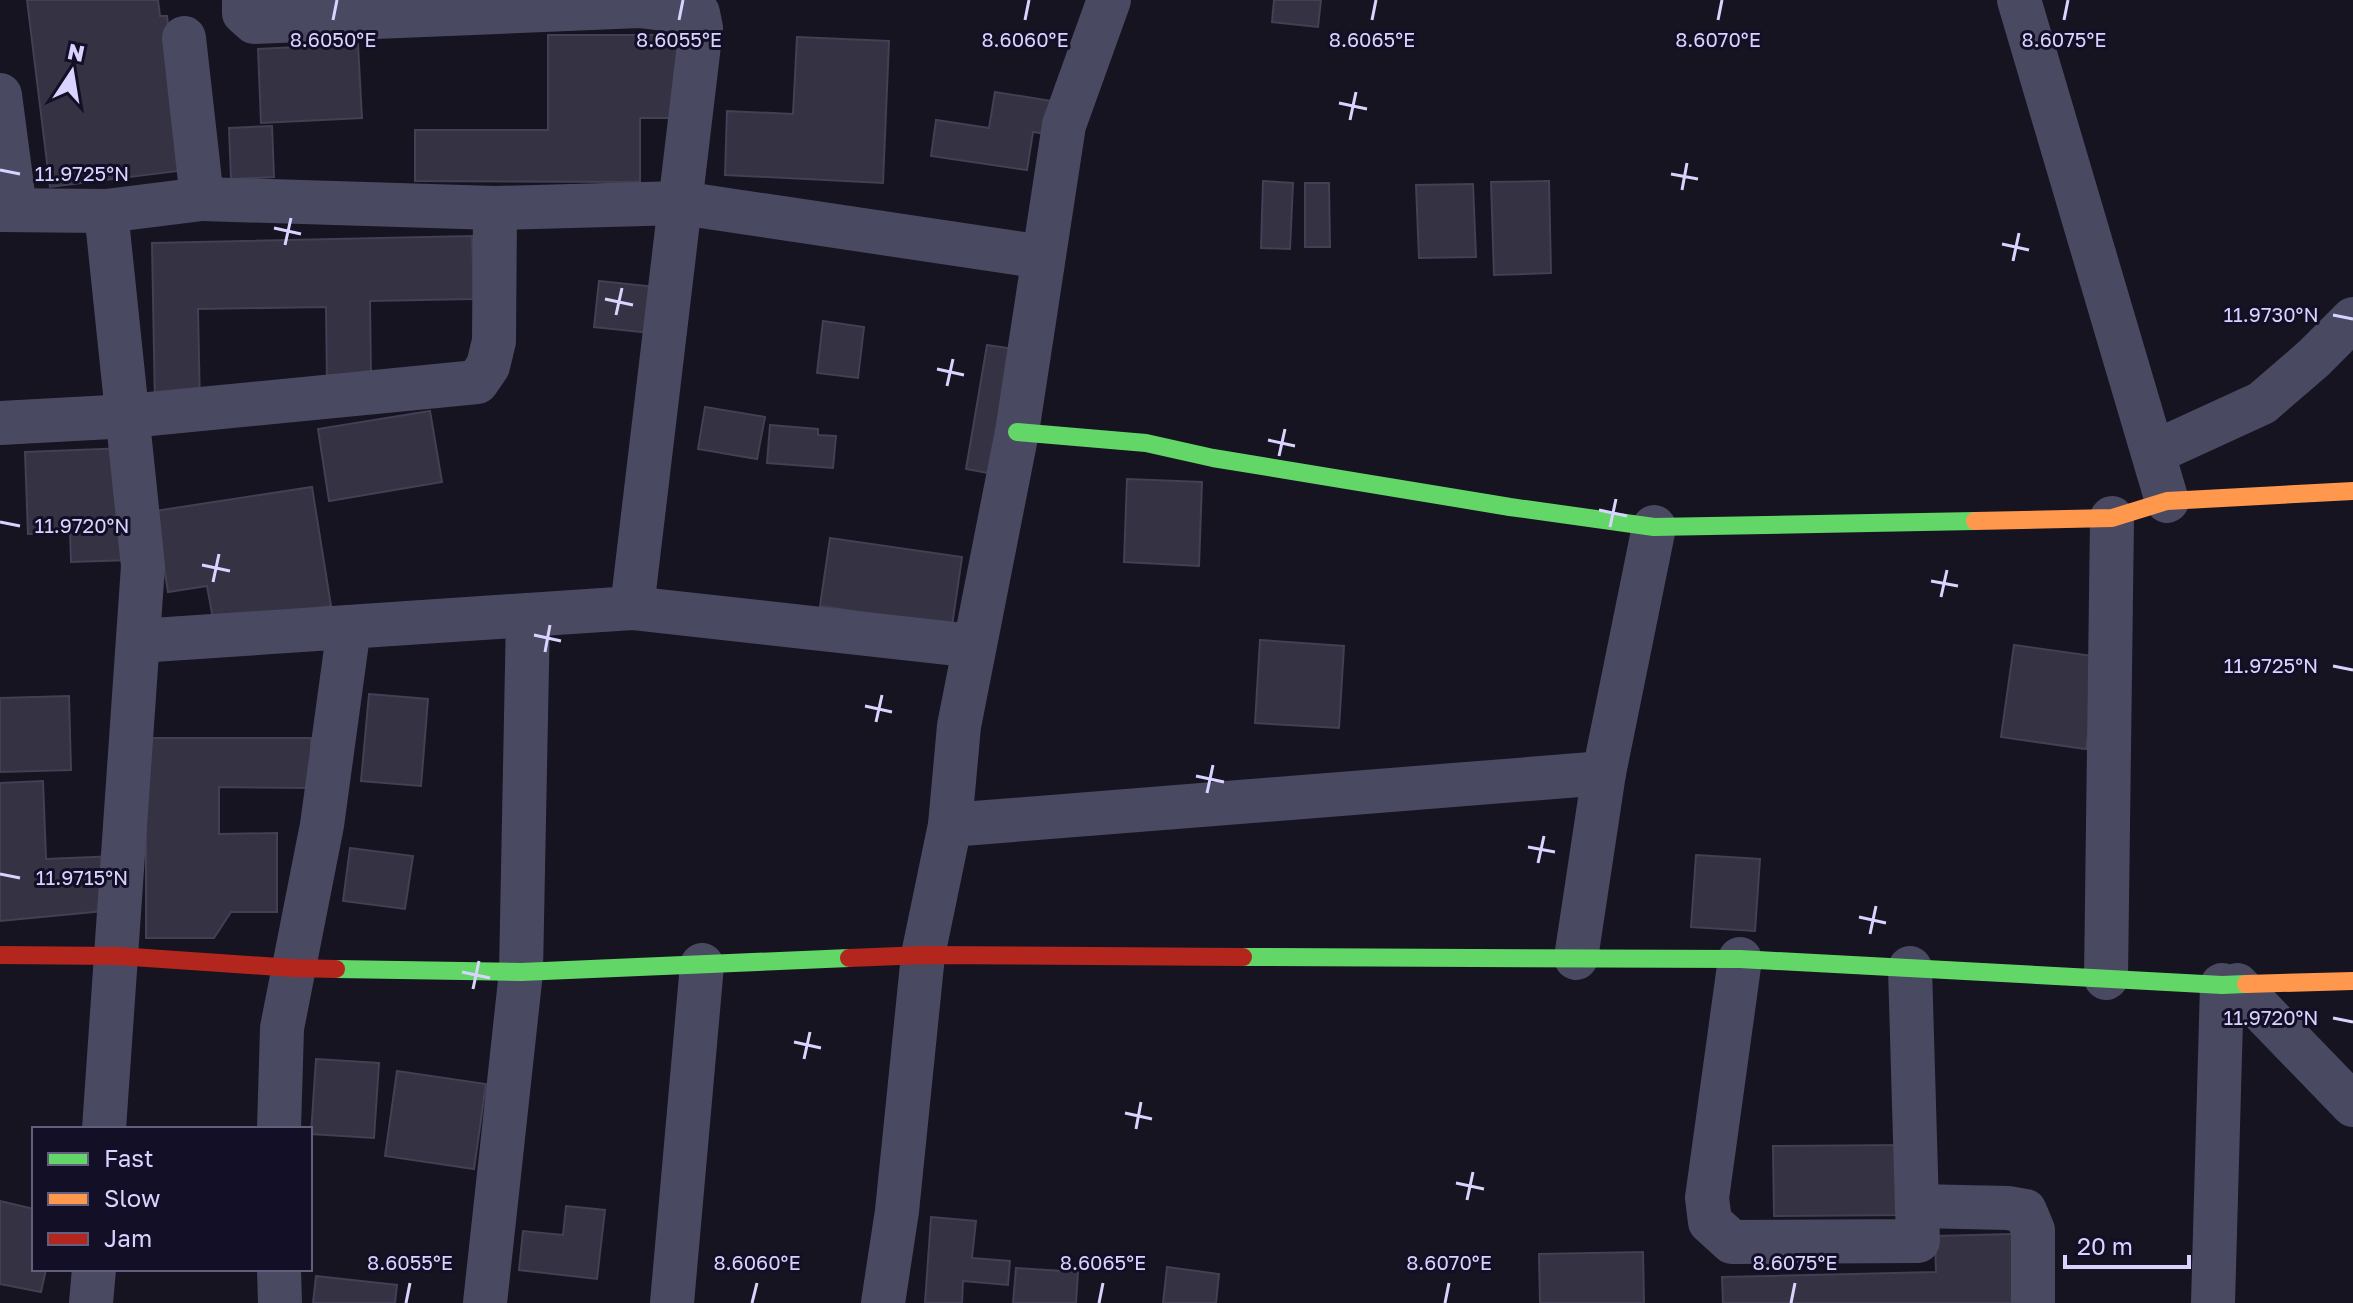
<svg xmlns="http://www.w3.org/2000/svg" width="2353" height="1303" font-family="'Golos Text',sans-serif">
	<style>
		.building { fill: #343243; stroke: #433f54; stroke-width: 2 }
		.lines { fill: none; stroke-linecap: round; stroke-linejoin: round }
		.street { stroke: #4a4962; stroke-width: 44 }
		.fast { stroke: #63d668; stroke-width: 18 }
		.slow { stroke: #ff974d; stroke-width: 18 }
		.jam { stroke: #b3261e; stroke-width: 18 }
		.ticks { fill: none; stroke: #d9d4ff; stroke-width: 3 }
		.ticks-label { font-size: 20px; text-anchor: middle; fill: #d9d4ff; stroke: #130f26; stroke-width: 6; stroke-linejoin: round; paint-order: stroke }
	</style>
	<rect width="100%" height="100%" fill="#161421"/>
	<!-- building -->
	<g class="building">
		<path d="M27 0H158L160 16H167L186 170 50 187Z"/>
		<path d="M1274 0H1321L1318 27 1272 22Z"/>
		<path d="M548 35H688V118H640V182L415 181V130H548Z"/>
		<path d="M797 37 889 41 883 183 725 175 727 111 793 114Z"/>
		<path d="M358 44 362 118 261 123 258 49Z"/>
		<path d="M995 92 1058 102 1053 135 1033 132 1027 170 931 156 936 120 989 128Z"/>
		<path d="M272 126 274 177 231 179 229 128Z"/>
		<path d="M1263 181 1293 183 1290 249 1261 248Z"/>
		<path d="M1549 181 1551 273 1494 275 1491 182Z"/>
		<path d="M1305 183H1329L1330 247H1305Z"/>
		<path d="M1473 184 1476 257 1419 258 1416 185Z"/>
		<path d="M472 236 474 299 370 301 371 380 327 381 326 307 198 309 200 406H155L152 243Z"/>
		<path d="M599 281 665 288 660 334 594 327Z"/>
		<path d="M823 321 864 327 858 378 817 373Z"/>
		<path d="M987 345 1015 349 994 474 966 469Z"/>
		<path d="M705 407 765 417 757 459 698 449Z"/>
		<path d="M430 411 442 482 329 501 318 429Z"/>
		<path d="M770 425 818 429V435L836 436 833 468 767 463Z"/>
		<path d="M127 448 131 560 71 562 70 532 28 534 25 452Z"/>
		<path d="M1127 479 1202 482 1199 566 1124 562Z"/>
		<path d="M312 487 331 606 214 624 207 586 168 592 155 511Z"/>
		<path d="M830 538 962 557 952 626 820 606Z"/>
		<path d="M1260 640 1344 646 1339 728 1255 723Z"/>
		<path d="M2014 645 2100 657 2086 749 2001 737Z"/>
		<path d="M369 694 428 699 421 786 361 781Z"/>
		<path d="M69 696 71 770 0 772V698Z"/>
		<path d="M146 738H311V788L219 787V834L277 833V912H231L214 938H146Z"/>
		<path d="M43 781 46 859 117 856 114 910 0 921V783Z"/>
		<path d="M350 848 413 856 405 909 343 901Z"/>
		<path d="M1696 855 1760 859 1755 931 1691 927Z"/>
		<path d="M316 1059 379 1063 374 1138 311 1134Z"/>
		<path d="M397 1071 486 1084 474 1169 385 1156Z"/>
		<path d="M1905 1145 1906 1215 1774 1216 1773 1146Z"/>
		<path d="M0 1201 34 1209V1269H46L41 1292 0 1284Z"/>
		<path d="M566 1206 605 1210 597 1279 519 1270 523 1231 563 1235Z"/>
		<path d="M931 1217 976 1221 972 1258 1010 1261 1008 1285 963 1281 962 1303H925Z"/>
		<path d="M2012 1234 2013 1303H1723L1722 1277 1936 1272 1935 1236Z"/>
		<path d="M1643 1252 1644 1303H1540L1539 1254Z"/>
		<path d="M1167 1267 1219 1274 1216 1303H1163Z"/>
		<path d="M1016 1268 1078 1272 1076 1303H1013Z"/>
		<path d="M316 1276 397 1285 395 1303H313Z"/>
	</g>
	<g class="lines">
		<!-- street -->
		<g class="street">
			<path d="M244 0V13L254 22 639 6 698 13 701 28 632 608"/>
			<path d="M2019 0 2167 501"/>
			<path d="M0 95 15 209"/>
			<path d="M202 199 495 208 681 203 1043 257"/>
			<path d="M0 210 106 211 202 199 184 38"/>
			<path d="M0 423 129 416 477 382 488 366 494 341 495 208"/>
			<path d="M2153 453 2262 403 2314 358 2353 319"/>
			<path d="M138 641 632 608 974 646"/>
			<path d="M950 825 1604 773"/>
			<path d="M1576 958 1604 773 1654 527"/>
			<path d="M1740 959 1707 1198 1710 1222 1732 1242 1918 1241 1910 968"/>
			<path d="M2106 978 2112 518"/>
			<path d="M2237 985 2353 1105"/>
			<path d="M104 1129 143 566 106 211"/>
			<path d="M279 1129 282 1028 322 825 349 627"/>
			<path d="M1917 1206 2008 1208 2025 1211 2033 1230V1303"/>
			<path d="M279 1269 280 1303"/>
			<path d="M91 1303 94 1269"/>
			<path d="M485 1303 521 972 528 615"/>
			<path d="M672 1303 702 965"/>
			<path d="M883 1303 897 1211 923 955 950 825 959 726 1017 432 1064 125 1109 0"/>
			<path d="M2213 1303 2222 985"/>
		</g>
		<!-- fast -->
		<g class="fast">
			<path d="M1017 432 1146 443 1213 458 1510 507 1654 527 1975 521"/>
			<path d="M1243 957 1740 959 2222 985 2246 984"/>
			<path d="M336 969 521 972 849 958"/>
		</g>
		<!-- slow -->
		<g class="slow">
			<path d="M1975 521 2112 518 2167 501 2353 491"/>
			<path d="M2246 984 2353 981"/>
		</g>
		<!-- jam -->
		<g class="jam">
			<path d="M0 955 118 956 293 968 336 969"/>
			<path d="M849 958 923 955 1243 957"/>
		</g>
	</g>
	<!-- ticks -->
	<path class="ticks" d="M333 20 337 0M679 20 683 0M1025 20 1029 0M1372 20 1376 0M1718 20 1722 0M2064 20 2068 0M1339 103 1367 109M1350 120 1356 92M0 170 20 174M1671 174 1698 179M1682 190 1687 163M274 228 301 234M2002 244 2029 250M285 245 291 218M2013 261 2019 233M605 299 633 305M616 315 622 288M2333 315 2353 319M937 369 964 375M947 386 953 359M1268 440 1295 446M1279 456 1285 429M1599 510 1627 516M0 522 20 526M1610 527 1616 499M202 565 230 571M1931 581 1958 586M213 582 219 554M1941 597 1947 570M534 635 561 641M545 652 550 625M2333 666 2353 670M865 706 892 712M876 722 882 695M1196 776 1224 782M1207 793 1213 765M1528 847 1555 852M1538 863 1544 836M0 874 20 878M1859 917 1886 923M1870 934 1876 906M462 972 490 978M473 989 479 961M2333 1018 2353 1022M794 1042 821 1048M804 1059 810 1032M1125 1113 1152 1119M1136 1129 1141 1102M1456 1183 1484 1189M1467 1200 1473 1172M406 1303 410 1283M752 1303 757 1283M1099 1303 1103 1283M1445 1303 1449 1283M1791 1303 1795 1283"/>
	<g class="ticks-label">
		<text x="333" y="47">8.6050°E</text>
		<text x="679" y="47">8.6055°E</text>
		<text x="1025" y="47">8.6060°E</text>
		<text x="1372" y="47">8.6065°E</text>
		<text x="1718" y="47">8.6070°E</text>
		<text x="2064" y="47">8.6075°E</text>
		<text x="82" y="181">11.9725°N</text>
		<text x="2271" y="322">11.9730°N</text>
		<text x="82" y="533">11.9720°N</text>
		<text x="2271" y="673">11.9725°N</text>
		<text x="82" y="885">11.9715°N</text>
		<text x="2271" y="1025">11.9720°N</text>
		<text x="410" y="1270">8.6055°E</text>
		<text x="757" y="1270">8.6060°E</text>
		<text x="1103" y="1270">8.6065°E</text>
		<text x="1449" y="1270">8.6070°E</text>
		<text x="1795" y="1270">8.6075°E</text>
	</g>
	<!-- legend -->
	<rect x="32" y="1127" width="280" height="144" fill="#130f26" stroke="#625e7d" stroke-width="2"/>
	<rect x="48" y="1153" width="40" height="12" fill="#63d668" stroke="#625e7d" stroke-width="2"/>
	<text x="104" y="1167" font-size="24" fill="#d9d4ff">Fast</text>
	<rect x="48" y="1193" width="40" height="12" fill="#ff974d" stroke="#625e7d" stroke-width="2"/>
	<text x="104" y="1207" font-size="24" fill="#d9d4ff">Slow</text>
	<rect x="48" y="1233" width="40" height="12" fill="#b3261e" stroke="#625e7d" stroke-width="2"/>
	<text x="104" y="1247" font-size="24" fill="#d9d4ff">Jam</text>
	<!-- north arrow -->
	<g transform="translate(72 72) rotate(12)" stroke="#130f26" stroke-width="6" paint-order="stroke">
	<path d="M0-6L14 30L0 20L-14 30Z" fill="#d9d4ff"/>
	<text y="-12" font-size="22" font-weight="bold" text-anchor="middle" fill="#d9d4ff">N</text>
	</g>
	<!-- scale -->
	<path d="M2065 1255v12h124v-12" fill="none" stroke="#d9d4ff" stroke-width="4"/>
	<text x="2077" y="1255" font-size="24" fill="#d9d4ff" stroke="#130f26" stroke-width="6" paint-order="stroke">20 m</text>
</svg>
